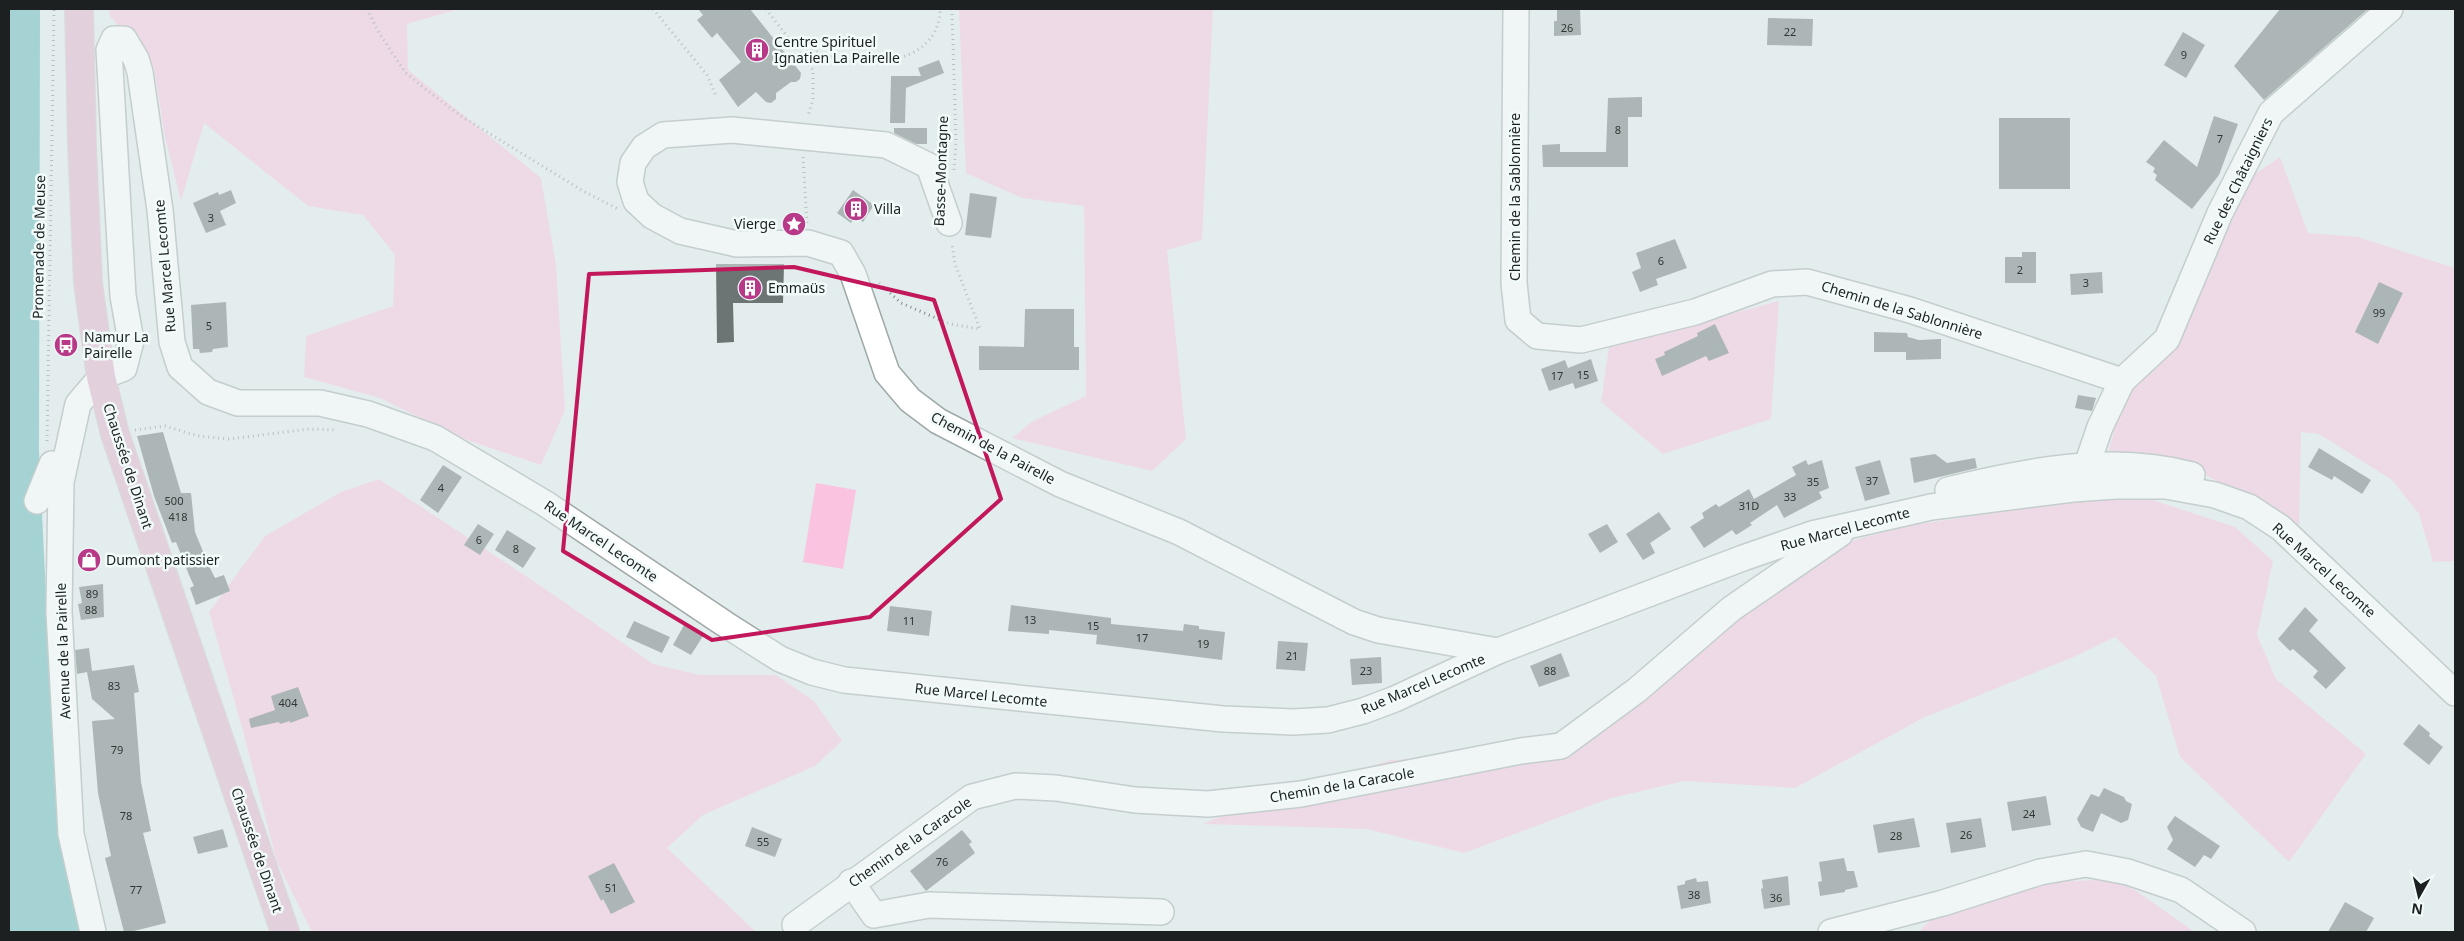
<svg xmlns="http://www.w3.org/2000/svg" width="2464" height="941" font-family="'Noto Sans',sans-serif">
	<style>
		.green { fill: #fac4e0 }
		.water { fill: #59b2b2 }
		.building { fill: #6c7474 }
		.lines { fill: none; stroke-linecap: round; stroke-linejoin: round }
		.minor-casing { stroke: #9ea8a7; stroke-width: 28 }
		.major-casing { stroke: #c9c9c9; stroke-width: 30 }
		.path { stroke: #848a8a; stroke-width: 3; stroke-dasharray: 1 4; stroke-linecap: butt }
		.minor { stroke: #fff; stroke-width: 25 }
		.major { stroke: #e3aecb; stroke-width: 28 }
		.marked { fill: none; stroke: #c2185b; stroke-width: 4; stroke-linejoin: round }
		.labels { text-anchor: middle; stroke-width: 5; stroke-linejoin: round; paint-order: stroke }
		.number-label { font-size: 11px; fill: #313535 }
		.poi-label { font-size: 14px; fill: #1d2020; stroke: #f1fbfa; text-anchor: start }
		.street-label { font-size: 14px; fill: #1d2020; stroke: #f1fbfa }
	</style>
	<rect width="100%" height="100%" fill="#e3eded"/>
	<!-- green -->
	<g class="green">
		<path d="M109 9H459L407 24 408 70 541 178 556 265 565 410 541 465 461 438 380 398 304 377 306 336 393 306 395 255 363 215 308 206 204 123 181 201 165 137 154 68 110 16Z"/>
		<path d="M959 9H1213L1202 240 1167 250 1186 439 1152 471 1012 438 1033 421 1086 396 1084 206 1022 198 966 173Z"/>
		<path d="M2280 157 2308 233 2358 237 2455 268V561L2433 562 2419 514 2392 480 2319 434 2301 432 2299 532 2190 465 2106 461 2123 397 2180 332 2252 176Z"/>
		<path d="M1779 301 1771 419 1663 454 1601 402 1609 347Z"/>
		<path d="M379 479 538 584 653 664 700 675H776L814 701 842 741 815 766 703 815 667 848 756 932H312L277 862 243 731 209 612 265 536 341 492Z"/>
		<path d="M816 483 856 490 843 569 803 562Z"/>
		<path d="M2128 492 2235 527 2273 561 2257 635 2276 679 2366 754 2289 862 2180 757 2156 676 2115 637 2076 656 1923 718 1795 788 1684 781 1608 799 1464 853 1367 829 1203 824 1263 799 1391 760 1457 757 1549 742 1829 547 1907 526Z"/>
		<path d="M2119 879 2195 932H1918L1935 916 2032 883Z"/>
	</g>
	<!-- water -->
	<path class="water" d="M9 9H40L39 450 57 826 80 932H9Z"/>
	<!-- building -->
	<g class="building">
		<path d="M698 9H750L801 73 800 79 796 82H791L776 93V99L771 103 766 102 756 92 738 107 719 80 741 62 717 33 712 38 697 20 703 15Z"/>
		<path d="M1557 9H1580L1581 35 1554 36V21H1557Z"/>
		<path d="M2280 9H2368L2264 100 2234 66Z"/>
		<path d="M1768 18 1813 19 1812 46 1767 45Z"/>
		<path d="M2183 32 2205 45 2186 78 2164 65Z"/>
		<path d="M939 60 944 73 906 88 905 123H890L891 76H921L918 68Z"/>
		<path d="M1642 97V117H1628V167H1543L1542 145 1560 144V152H1606L1608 98Z"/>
		<path d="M2214 116 2238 124 2219 175 2192 209 2155 180 2157 175 2153 172 2155 168 2146 162 2164 140 2197 167Z"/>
		<rect x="1999" y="118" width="71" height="71"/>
		<path d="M894 128H927V144H916L894 133Z"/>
		<path d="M231 190 236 203 220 211 226 225 206 233 193 203 218 192 219 195Z"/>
		<path d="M853 190 874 205 863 222 855 216 851 223 837 213Z"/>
		<path d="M970 193 997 197 991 238 965 235Z"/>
		<path d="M1675 239 1687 268 1656 279 1658 285 1640 292 1632 272 1641 268 1636 253Z"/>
		<path d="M2022 252H2036V283H2005V257H2022Z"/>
		<path d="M716 264H784L783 303H733L734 342 717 343Z"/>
		<path d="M2102 272 2103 293 2071 295 2070 274Z"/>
		<path d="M2379 282 2403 293 2378 344 2355 332Z"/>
		<path d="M226 302 228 347 213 349 212 352 200 353 199 349H193L191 305Z"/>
		<path d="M1025 309H1074V347H1079V370H979V346L1024 347Z"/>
		<path d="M1715 324 1729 353 1709 361 1706 356 1662 376 1655 359 1665 355 1664 352 1698 336 1697 333Z"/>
		<path d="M1874 332 1907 333 1908 337 1919 340 1941 339V359L1906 360V352H1874Z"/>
		<path d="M1591 359 1598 381 1575 389 1573 383 1549 391 1541 369 1565 360 1568 368Z"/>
		<path d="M2078 395 2096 398 2092 411 2075 408Z"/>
		<path d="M163 432 181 493H191L195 532 209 566 215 578 224 575 230 591 196 605 190 588 194 586 189 575 176 542 172 543 154 496 137 436Z"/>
		<path d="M2319 448 2371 480 2362 494 2334 476 2332 480 2308 467Z"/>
		<path d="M1935 454 1947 463 1975 458 1977 468 1914 483 1910 458Z"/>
		<path d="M1806 460 1808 465 1822 460 1829 488 1819 492 1822 498 1784 518 1777 505 1750 523 1752 525 1736 535 1732 530 1704 548 1690 527 1704 518 1702 513 1716 504 1719 507 1749 489 1754 499 1796 475 1792 467Z"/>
		<path d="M1880 460 1890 494 1865 501 1855 467Z"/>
		<path d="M443 465 462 477 438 513 420 500Z"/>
		<path d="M1659 512 1671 529 1650 543 1655 553 1643 560 1626 534Z"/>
		<path d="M478 524 494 534 480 555 464 545Z"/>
		<path d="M1607 524 1618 542 1600 553 1588 534Z"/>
		<path d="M507 530 536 548 523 568 495 550Z"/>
		<path d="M103 584 104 617 81 620 78 604 82 603 79 587Z"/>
		<path d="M1011 605 1111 618V624L1183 631 1184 624 1199 626V629L1225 632 1222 660 1096 644 1097 635 1049 630V634L1008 631Z"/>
		<path d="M890 606 932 611 929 636 887 631Z"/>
		<path d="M2305 607 2318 620 2309 631 2346 668 2326 689 2313 677 2318 671 2293 649 2290 651 2278 639Z"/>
		<path d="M634 621 670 637 662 653 626 637Z"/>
		<path d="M684 625 703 636 691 655 673 645Z"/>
		<path d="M1278 641 1308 643 1305 671 1276 669Z"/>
		<path d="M89 648 92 671 134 665 139 692 134 693 141 782 151 831 143 833 166 923 130 932H124L105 858 111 856 98 793 92 721 115 719 92 699 87 672 77 674 75 650Z"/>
		<path d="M1561 653 1570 676 1539 687 1530 666Z"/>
		<path d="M1381 657 1382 683 1352 685 1350 659Z"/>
		<path d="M298 687 309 716 290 723V721L280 724 279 722 251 728 249 719 275 710 271 696Z"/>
		<path d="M2419 724 2430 733 2429 736 2443 747 2429 765 2403 744Z"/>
		<path d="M2104 788 2124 797 2126 801 2132 804 2128 820 2121 823 2101 813 2093 832 2081 827 2077 819 2091 794 2099 797Z"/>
		<path d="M2046 796 2051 825 2012 831 2007 802Z"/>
		<path d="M2175 816 2220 846 2211 859 2204 855 2195 867 2167 849 2173 840 2167 827Z"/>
		<path d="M1914 818 1920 847 1878 853 1873 825Z"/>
		<path d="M1981 818 1986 847 1951 853 1946 823Z"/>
		<path d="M752 827 782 839 775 857 745 846Z"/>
		<path d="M223 829 228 847 198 854 193 837Z"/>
		<path d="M962 830 972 842 969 844 975 853 926 891 910 871Z"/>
		<path d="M1844 858 1847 871H1854L1858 887 1845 890V892L1820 896 1818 882 1822 881 1819 862Z"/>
		<path d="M614 863 635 902 611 914 603 899 601 901 588 876Z"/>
		<path d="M1788 876 1790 905 1764 909 1761 889 1763 888 1762 880Z"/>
		<path d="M1696 878 1697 882 1708 881 1711 903 1681 909 1677 886 1685 884V881Z"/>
		<path d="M2345 902 2374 918 2366 932H2328Z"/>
	</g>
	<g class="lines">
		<!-- minor casing -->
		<g class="minor-casing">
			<g id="minor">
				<path d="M1516 9 1514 283 1518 320 1537 336 1581 340 1695 312 1772 284 1807 282 1910 310 2122 381"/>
				<path d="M949 223 929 166 886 145 732 130 663 135 644 147 633 163 630 182 636 201 652 216 680 231 737 244 808 243 841 253 853 274 887 373 910 400 938 421 1060 484 1179 532 1354 622 1378 630 1498 651"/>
				<path d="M2087 465 2100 427 2122 381 2167 339 2220 213 2271 113 2390 9"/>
				<path d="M1948 490C2026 471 2112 453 2192 475"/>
				<path d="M37 501 52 464"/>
				<path d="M851 882 874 915 929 905 1161 912"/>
				<path d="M795 925 972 797 1015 786 1056 788 1135 800 1208 804 1301 794 1521 751 1561 746 1637 690 1731 609 1840 534"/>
				<path d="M93 932 71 834 59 612 61 482 78 404 101 377 124 368 131 341 123 296 109 50 114 39H124L136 59 140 72 160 210 172 342 180 367 208 392 238 403H320L368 414 435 438 546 504 725 624 780 659 812 672 844 680 1223 719 1293 722 1328 720 1363 711 1395 699 1498 651 1743 558 1812 534 1931 507 2073 489 2116 486H2166L2215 495 2249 507 2281 528 2455 693"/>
				<path d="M1831 932 1943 903 2040 872 2086 864 2128 872 2181 890 2243 932"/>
			</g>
		</g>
		<!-- major casing -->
		<g class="major-casing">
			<path id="major" d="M79 9 82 145 88 283 101 377 115 434 285 932"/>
		</g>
		<!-- path -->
		<g class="path">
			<path d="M367 9 379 33 405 72 424 88 461 116 583 191 618 209"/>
			<path d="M653 9 707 75 716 96"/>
			<path d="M766 9 813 70V99L808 116"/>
			<path d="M952 9 956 142 954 170"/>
			<path d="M793 43C812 50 833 59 853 62 890 66 940 54 940 9"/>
			<path d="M803 157 807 223"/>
			<path d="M879 283 901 303 950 324 980 329 955 264 952 244"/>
			<path d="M135 430 165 426 198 436 229 439 309 429 336 430"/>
			<path d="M47 441 54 9"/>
		</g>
		<!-- minor -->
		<use href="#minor" class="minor"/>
		<!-- major -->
		<use href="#major" class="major"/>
	</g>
	<!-- marked area -->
	<path d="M0 0H2464V941H0ZM794 267 934 300 1001 499 870 617 712 640 563 551 589 274Z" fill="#e3eded" fill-opacity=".55" fill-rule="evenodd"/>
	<path class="marked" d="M794 267 934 300 1001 499 870 617 712 640 563 551 589 274Z"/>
	<!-- icons -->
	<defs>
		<g id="building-disc" transform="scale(1.25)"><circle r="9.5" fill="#b73988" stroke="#f1fbfa"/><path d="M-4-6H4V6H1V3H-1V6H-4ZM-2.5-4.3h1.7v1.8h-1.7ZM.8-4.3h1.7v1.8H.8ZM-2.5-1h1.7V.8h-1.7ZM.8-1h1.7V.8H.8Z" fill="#fff"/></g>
		<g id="sight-disc" transform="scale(1.25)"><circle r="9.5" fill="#b73988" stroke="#f1fbfa"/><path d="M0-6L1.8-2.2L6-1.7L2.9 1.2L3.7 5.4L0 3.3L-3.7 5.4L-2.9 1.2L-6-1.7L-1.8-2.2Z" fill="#fff"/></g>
		<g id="bus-disc" transform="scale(1.25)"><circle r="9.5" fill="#b73988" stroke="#f1fbfa"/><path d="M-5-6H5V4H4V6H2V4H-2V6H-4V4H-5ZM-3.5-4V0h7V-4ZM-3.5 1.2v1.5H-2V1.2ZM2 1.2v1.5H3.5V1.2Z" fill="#fff"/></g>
		<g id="shop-disc" transform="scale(1.25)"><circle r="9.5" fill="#b73988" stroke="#f1fbfa"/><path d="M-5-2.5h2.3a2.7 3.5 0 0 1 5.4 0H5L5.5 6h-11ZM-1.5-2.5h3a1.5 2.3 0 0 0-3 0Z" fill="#fff"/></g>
	</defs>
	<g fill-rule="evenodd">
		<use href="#building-disc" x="757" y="50"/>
		<use href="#building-disc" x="856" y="209"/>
		<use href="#sight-disc" x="794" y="224"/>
		<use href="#building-disc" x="750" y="288"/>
		<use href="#bus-disc" x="66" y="345"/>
		<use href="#shop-disc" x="89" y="560"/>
	</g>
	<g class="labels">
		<!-- number labels -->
		<g class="number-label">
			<text x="1567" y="32">26</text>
			<text x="1790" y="36">22</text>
			<text x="2184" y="59">9</text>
			<text x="1618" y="134">8</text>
			<text x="2220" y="143">7</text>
			<text x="211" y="222">3</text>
			<text x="1661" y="265">6</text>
			<text x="2020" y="274">2</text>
			<text x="2086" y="287">3</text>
			<text x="2379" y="317">99</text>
			<text x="209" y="330">5</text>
			<text x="1583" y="379">15</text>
			<text x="1557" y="380">17</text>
			<text x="1872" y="485">37</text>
			<text x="1813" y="486">35</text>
			<text x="441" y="492">4</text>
			<text x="1790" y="501">33</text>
			<text x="174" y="505">500</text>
			<text x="1749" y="510">31D</text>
			<text x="178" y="521">418</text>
			<text x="479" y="544">6</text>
			<text x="516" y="553">8</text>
			<text x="92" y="598">89</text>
			<text x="91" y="614">88</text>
			<text x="1030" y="624">13</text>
			<text x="909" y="625">11</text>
			<text x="1093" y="630">15</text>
			<text x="1142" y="642">17</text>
			<text x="1203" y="648">19</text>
			<text x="1292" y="660">21</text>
			<text x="1366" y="675">23</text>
			<text x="1550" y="675">88</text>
			<text x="114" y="690">83</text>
			<text x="288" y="707">404</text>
			<text x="117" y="754">79</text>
			<text x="2029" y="818">24</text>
			<text x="126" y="820">78</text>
			<text x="1966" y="839">26</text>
			<text x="1896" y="840">28</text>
			<text x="763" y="846">55</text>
			<text x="942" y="866">76</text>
			<text x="611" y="892">51</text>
			<text x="136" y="894">77</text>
			<text x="1694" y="899">38</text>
			<text x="1776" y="902">36</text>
		</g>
		<!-- poi labels -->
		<g class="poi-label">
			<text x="774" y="47">Centre Spirituel<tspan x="774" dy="16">Ignatien La Pairelle</tspan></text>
			<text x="874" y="214">Villa</text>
			<text x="776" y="229" text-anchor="end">Vierge</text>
			<text x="768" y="293">Emmaüs</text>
			<text x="84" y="342">Namur La<tspan x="84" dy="16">Pairelle</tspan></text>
			<text x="106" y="565">Dumont patissier</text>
		</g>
		<!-- street labels -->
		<g class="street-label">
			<text transform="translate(941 171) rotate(-88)" y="5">Basse-Montagne</text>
			<text transform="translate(2238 181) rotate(-64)" y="5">Rue des Châtaigniers</text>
			<text transform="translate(1515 197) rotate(-90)" y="5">Chemin de la Sablonnière</text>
			<text transform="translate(39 247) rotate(-89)" y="5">Promenade de Meuse</text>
			<text transform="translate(165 266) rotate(-95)" y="5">Rue Marcel Lecomte</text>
			<text transform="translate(1902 310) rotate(17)" y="5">Chemin de la Sablonnière</text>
			<text transform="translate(993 448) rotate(28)" y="5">Chemin de la Pairelle</text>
			<text transform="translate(128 466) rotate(72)" y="5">Chaussée de Dinant</text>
			<text transform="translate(1845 529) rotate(-15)" y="5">Rue Marcel Lecomte</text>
			<text transform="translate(601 541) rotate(34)" y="5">Rue Marcel Lecomte</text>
			<text transform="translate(2324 570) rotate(42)" y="5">Rue Marcel Lecomte</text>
			<text transform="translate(63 651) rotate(-92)" y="5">Avenue de la Pairelle</text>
			<text transform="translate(1423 684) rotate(-23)" y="5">Rue Marcel Lecomte</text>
			<text transform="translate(981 695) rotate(6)" y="5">Rue Marcel Lecomte</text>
			<text transform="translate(1342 785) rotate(-10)" y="5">Chemin de la Caracole</text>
			<text transform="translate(910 842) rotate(-35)" y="5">Chemin de la Caracole</text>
			<text transform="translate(257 850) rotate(71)" y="5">Chaussée de Dinant</text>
		</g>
	</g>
	<!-- border -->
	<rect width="2464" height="941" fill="none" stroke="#1d2020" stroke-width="20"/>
	<!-- north arrow -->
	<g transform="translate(2419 896) rotate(188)" stroke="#f1fbfa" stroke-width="4" paint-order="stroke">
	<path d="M0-4L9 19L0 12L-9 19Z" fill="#1d2020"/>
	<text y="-8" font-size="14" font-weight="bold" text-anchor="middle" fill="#1d2020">N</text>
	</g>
</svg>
